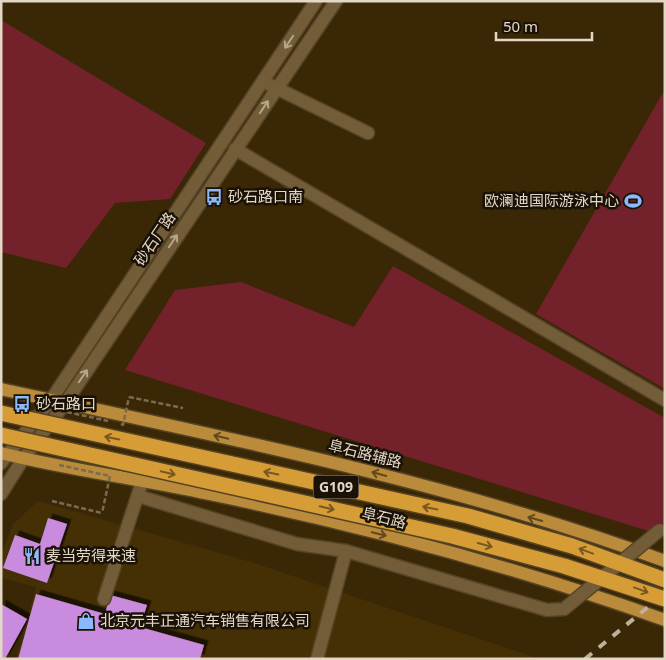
<svg xmlns="http://www.w3.org/2000/svg" width="666" height="660" font-family="'Noto Sans','Noto Sans SC',sans-serif">
	<style>
		.built { fill: #452f04 }
		.green { fill: #73222b }
		.building { fill: #c98bdd; filter: url(#shadow) }
		.lines { fill: none; stroke-linecap: round; stroke-linejoin: round }
		.minor-casing { stroke: #554325; stroke-width: 15 }
		.major-casing { stroke: #554325; stroke-width: 15 }
		.path { stroke: #7a6a4f; stroke-width: 2.5; stroke-dasharray: 5 2.5; stroke-linecap: butt }
		.minor { stroke: #735c38; stroke-width: 12 }
		.major { stroke: #ba8b3a; stroke-width: 12 }
		.rail { stroke: #beb09c; stroke-width: 4; stroke-dasharray: 9 9; stroke-linecap: butt }
		.minor-bridge-casing { stroke: #554325; stroke-width: 15; stroke-linecap: butt }
		.highway-bridge-casing { stroke: #554325; stroke-width: 18; stroke-linecap: butt }
		.path-bridge { stroke: #7a6a4f; stroke-width: 2.5; stroke-dasharray: 5 2.5; stroke-linecap: butt }
		.minor-bridge { stroke: #735c38; stroke-width: 12 }
		.highway-bridge { stroke: #d69d37; stroke-width: 15 }
		.oneway { stroke: #b6a68d }
		.oneway2 { stroke: #62481d }
		.oneway3 { stroke: #78581e }
		.labels { text-anchor: middle; stroke-width: 5; stroke-linejoin: round; paint-order: stroke }
		.shield { fill: #1a1206; stroke: #a79c8c; stroke-width: 1 }
		.shield-label { font-size: 14px; font-weight: bold; fill: #e3d7c6 }
		.poi-label { font-size: 15px; fill: #e3d7c6; stroke: #1a1206; text-anchor: start }
		.street-label { font-size: 15px; fill: #e3d7c6; stroke: #1a1206 }
	</style>
	<defs>
		<filter id="shadow"><feDropShadow dx="4.5" dy="-4.5" stdDeviation="0" flood-color="#0009"/></filter>
	</defs>
	<rect width="100%" height="100%" fill="#3a2706"/>
	<!-- built -->
	<path class="built" d="M38 501 251 562 534 657 16 659 36 587 1 578V555L13 524Z"/>
	<!-- green -->
	<g class="green">
		<path d="M1 20 206 143 170 199 115 203 66 268 1 252Z"/>
		<path d="M665 89V389L536 314Z"/>
		<path d="M393 266 665 418V536L125 370 175 290 241 282 354 327Z"/>
	</g>
	<!-- building -->
	<g class="building">
		<path d="M48 518 67 524 47 583 3 568 15 535 40 544Z"/>
		<path d="M36 594 105 614 110 595 147 605 140 627 204 645 200 659H18Z"/>
		<path d="M1 604 27 619 5 659H1Z"/>
	</g>
	<g class="lines">
		<!-- minor casing -->
		<g class="minor-casing">
			<g id="minor">
				<path d="M270 85 368 133"/>
				<path d="M235 149 665 400"/>
				<path d="M1 463 51 400 316 1"/>
				<path d="M1 494 23 459 66 402 336 1"/>
				<path d="M138 496 297 544 346 551 547 610 564 609"/>
				<path d="M104 599 140 488"/>
				<path d="M317 659 346 551"/>
			</g>
		</g>
		<!-- major casing -->
		<g class="major-casing">
			<g id="major">
				<path d="M1 389C224 437 450 482 665 561"/>
				<path d="M1 453C70 470 140 479 209 494 364 526 516 567 665 620"/>
			</g>
		</g>
		<!-- path -->
		<g class="path">
			<path d="M129 397 183 408"/>
			<path d="M52 501 102 513"/>
		</g>
		<!-- minor -->
		<use href="#minor" class="minor"/>
		<!-- major -->
		<use href="#major" class="major"/>
		<!-- rail -->
		<path class="rail" d="M585 659 665 593"/>
		<!-- minor-bridge casing -->
		<g class="minor-bridge-casing">
			<path id="minor-bridge" d="M564 609 660 530"/>
		</g>
		<!-- highway-bridge casing -->
		<g class="highway-bridge-casing">
			<g id="highway-bridge">
				<path d="M1 413 468 516 572 546 665 580"/>
				<path d="M1 435 452 536 564 566 665 599"/>
			</g>
		</g>
		<!-- path-bridge -->
		<g class="path-bridge">
			<path d="M67 412 108 421"/>
			<path d="M121 424 123 425 129 397"/>
			<path d="M59 465 110 476 102 513"/>
		</g>
		<!-- minor-bridge -->
		<use href="#minor-bridge" class="minor-bridge"/>
		<!-- highway-bridge -->
		<use href="#highway-bridge" class="highway-bridge"/>
	</g>
	<!-- one-way arrows -->
	<defs><path id="oneway-shaft" d="M-6 0H5M1.5-3L5.5 0L1.5 3" fill="none" stroke-width="1.6" stroke-linecap="round" stroke-linejoin="round" transform="scale(1.25)"/></defs>
	<g class="oneway">
		<use href="#oneway-shaft" transform="translate(289 42) rotate(124)"/>
		<use href="#oneway-shaft" transform="translate(264 107) rotate(-56)"/>
		<use href="#oneway-shaft" transform="translate(173 241) rotate(-56)"/>
		<use href="#oneway-shaft" transform="translate(83 376) rotate(-56)"/>
	</g>
	<g class="oneway2">
		<use href="#oneway-shaft" transform="translate(221 437) rotate(-167)"/>
		<use href="#oneway-shaft" transform="translate(379 474) rotate(-164)"/>
		<use href="#oneway-shaft" transform="translate(535 519) rotate(-164)"/>
		<use href="#oneway-shaft" transform="translate(379 534) rotate(14)"/>
	</g>
	<g class="oneway3">
		<use href="#oneway-shaft" transform="translate(112 438) rotate(-168)"/>
		<use href="#oneway-shaft" transform="translate(168 473) rotate(13)"/>
		<use href="#oneway-shaft" transform="translate(271 473) rotate(-168)"/>
		<use href="#oneway-shaft" transform="translate(327 508) rotate(13)"/>
		<use href="#oneway-shaft" transform="translate(430 508) rotate(-168)"/>
		<use href="#oneway-shaft" transform="translate(485 545) rotate(15)"/>
		<use href="#oneway-shaft" transform="translate(586 551) rotate(-160)"/>
		<use href="#oneway-shaft" transform="translate(641 590) rotate(20)"/>
	</g>
	<!-- icons -->
	<defs>
		<g id="bus-bare" transform="scale(1.35)"><path d="M-5-6H5V4H4V6H2V4H-2V6H-4V4H-5ZM-3.5-4V0h7V-4ZM-3.5 1.2v1.5H-2V1.2ZM2 1.2v1.5H3.5V1.2Z" fill="#8cb9fc" stroke="#1a1206" stroke-width="2.5" paint-order="stroke"/></g>
		<g id="stadium-bare" transform="scale(1.35)"><path d="M0-5a6.5 5 0 1 0 0 10a6.5 5 0 1 0 0-10ZM-3.5-1.8h7v3.6h-7Z" fill="#8cb9fc" stroke="#1a1206" stroke-width="2.5" paint-order="stroke"/></g>
		<g id="restaurant-bare" transform="scale(1.35)"><path d="M-5-6h1v4h1v-4h1v4h1v-4h1v5L-1.5 .5V6h-2V.5L-5-1ZM5-6V6H3V1.5H1.5Q1.5-4 5-6Z" fill="#8cb9fc" stroke="#1a1206" stroke-width="2.5" paint-order="stroke"/></g>
		<g id="shop-bare" transform="scale(1.35)"><path d="M-5-2.5h2.3a2.7 3.5 0 0 1 5.4 0H5L5.5 6h-11ZM-1.5-2.5h3a1.5 2.3 0 0 0-3 0Z" fill="#8cb9fc" stroke="#1a1206" stroke-width="2.5" paint-order="stroke"/></g>
	</defs>
	<g fill-rule="evenodd">
		<use href="#bus-bare" x="214" y="197"/>
		<use href="#stadium-bare" x="633" y="201"/>
		<use href="#bus-bare" x="22" y="404"/>
		<use href="#restaurant-bare" x="32" y="556"/>
		<use href="#shop-bare" x="86" y="621"/>
	</g>
	<g class="labels">
		<!-- shield labels -->
		<rect class="shield" x="313.5" y="475.5" width="45" height="23" rx="4"/>
		<g class="shield-label">
			<text x="336" y="492">G109</text>
		</g>
		<!-- poi labels -->
		<g class="poi-label">
			<text x="228" y="202">砂石路口南</text>
			<text x="619" y="206" text-anchor="end">欧澜迪国际游泳中心</text>
			<text x="36" y="409">砂石路口</text>
			<text x="46" y="561">麦当劳得来速</text>
			<text x="100" y="626">北京元丰正通汽车销售有限公司</text>
		</g>
		<!-- street labels -->
		<g class="street-label">
			<text transform="translate(155 239) rotate(-56)" y="5">砂石厂路</text>
			<text transform="translate(365 454) rotate(14)" y="5">阜石路辅路</text>
			<text transform="translate(384 518) rotate(14)" y="5">阜石路</text>
		</g>
	</g>
	<!-- border -->
	<rect width="666" height="660" fill="none" stroke="#e3d7c6" stroke-width="5"/>
	<!-- scale -->
	<path d="M496 32v8h96v-8" fill="none" stroke="#e3d7c6" stroke-width="2.5"/>
	<text x="503" y="32" font-size="15" fill="#e3d7c6" stroke="#1a1206" stroke-width="4" paint-order="stroke">50 m</text>
</svg>
